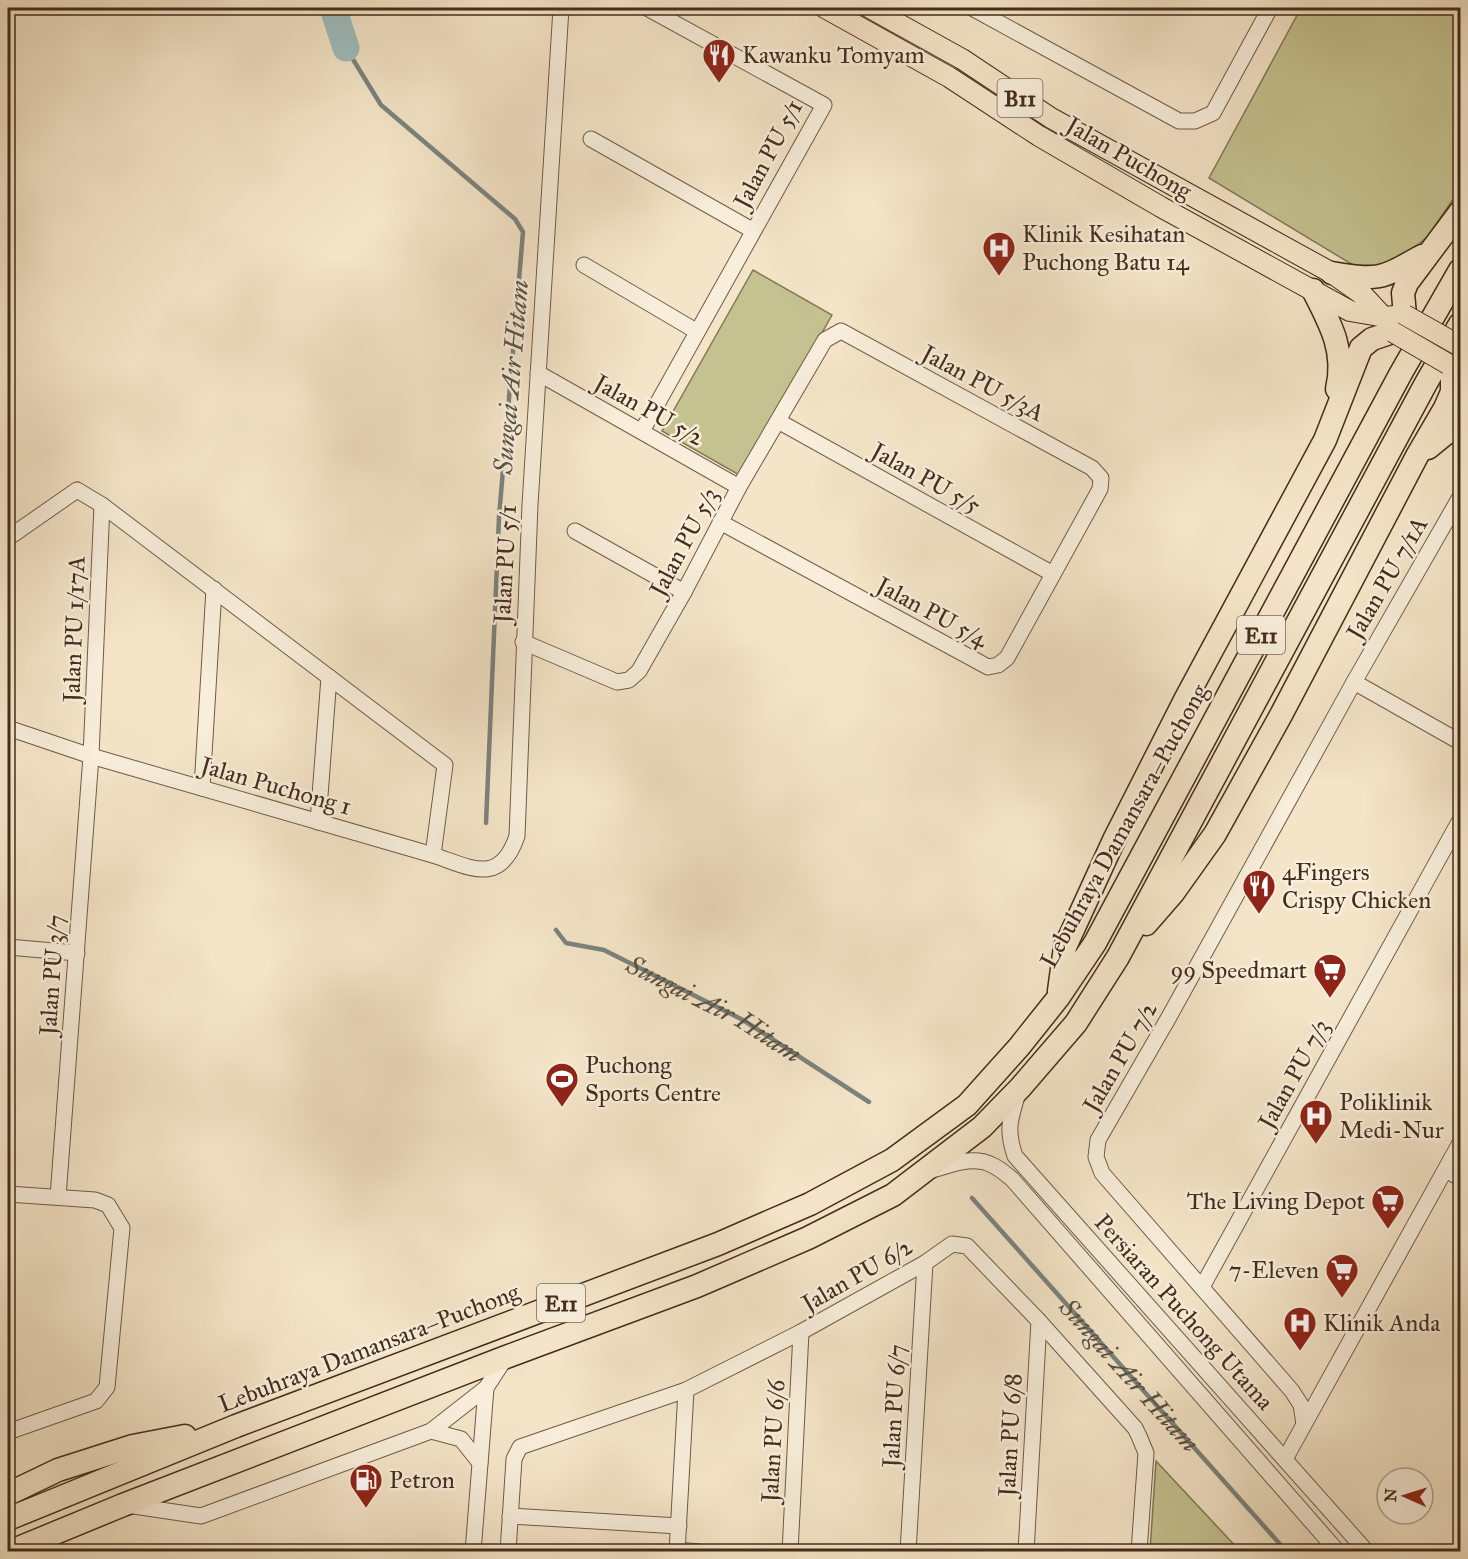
<svg xmlns="http://www.w3.org/2000/svg" width="1468" height="1559" font-family="'IM FELL Great Primer',serif">
	<style>
		.green { fill: #c4c290; stroke: #847856; stroke-width: 1.5 }
		.lines { fill: none; stroke-linecap: round; stroke-linejoin: round }
		.stream { stroke: #7b837e; stroke-width: 4.5 }
		.river { stroke: #9fbdbf; stroke-width: 27 }
		.minor-casing { stroke: #705b47; stroke-width: 17 }
		.major-casing { stroke: #442d1c; stroke-width: 22 }
		.highway-casing { stroke: #442d1c; stroke-width: 25 }
		.minor { stroke: #f8eedb; stroke-width: 15 }
		.major { stroke: #f4e5c8; stroke-width: 20 }
		.highway { stroke: #f4e5c8; stroke-width: 22 }
		.major-bridge-casing { stroke: #442d1c; stroke-width: 22; stroke-linecap: butt }
		.major-bridge { stroke: #f4e5c8; stroke-width: 20 }
		.labels { text-anchor: middle; stroke-width: 5; stroke-linejoin: round; paint-order: stroke }
		.shield { fill: #f8eedb; stroke: #7a6755; stroke-width: 1.5 }
		.shield-label { font-size: 22px; font-weight: bold; fill: #442d1c }
		.poi-label { font-size: 24px; fill: #442d1c; stroke: #f8eedb; text-anchor: start }
		.street-label { font-size: 24px; fill: #442d1c; stroke: #f8eedb }
		.water-label { font-size: 26px; font-style: italic; fill: #5b5145; stroke: #f8eedb }
	</style>
	<rect width="100%" height="100%" fill="#f4e5c8"/>
	<filter id="stains"><feTurbulence type="fractalNoise" baseFrequency=".00333" numOctaves="4"/><feColorMatrix values="0 0 0 0 .2 0 0 0 0 .09 0 0 0 0 .02 0 0 0 .5 -.17"/></filter>
	<radialGradient id="worn" r=".72"><stop offset=".6" stop-color="#630" stop-opacity="0"/><stop offset="1" stop-color="#630" stop-opacity=".3"/></radialGradient>
	<!-- green -->
	<g class="green">
		<path d="M1301 8H1460V189L1428 236 1403 258 1380 268H1358L1209 178Z"/>
		<path d="M753 270 832 315 741 476 662 431Z"/>
		<path d="M1156 1461 1240 1551H1150Z"/>
	</g>
	<g class="lines">
		<!-- stream -->
		<g class="stream">
			<path d="M346 48 381 105 515 219 523 232 499 517 486 823"/>
			<path id="s1" d="M556 930 566 943 604 950 743 1020 869 1102"/>
			<path id="s2" d="M972 1198 1287 1552"/>
		</g>
		<!-- river -->
		<path class="river" d="M333 8 346 48"/>
		<!-- minor casing -->
		<g class="minor-casing">
			<g id="minor">
				<path d="M972 8 1179 121H1195L1213 113 1270 8"/>
				<path d="M591 139 752 230"/>
				<path d="M584 265 696 331"/>
				<path d="M538 373 739 487"/>
				<path d="M778 421 1053 574"/>
				<path d="M642 431 824 105 647 8"/>
				<path d="M575 531 684 592"/>
				<path d="M8 538 77 490 102 505 445 765 433 855"/>
				<path d="M523 642 617 682 629 680 639 671 684 592 739 487 825 340 841 331 1092 468 1101 478 1100 489 1007 658 998 665 988 667 720 522"/>
				<path d="M1354 682 1460 742"/>
				<path d="M8 728 91 756 433 855C472 868 500 886 517 836L530 505 561 8"/>
				<path d="M202 788 214 589"/>
				<path d="M318 822 329 677"/>
				<path d="M8 947 77 953"/>
				<path d="M1018 1093C1010 1119 1006 1130 1015 1156L1367 1552"/>
				<path d="M932 1170C951 1165 973 1155 992 1165 999 1168 1006 1174 1012 1179L1338 1552"/>
				<path d="M1446 1170 1460 1178"/>
				<path d="M8 1194 95 1200 108 1205 122 1228 107 1387 96 1401 8 1432"/>
				<path d="M58 1197 91 756 102 505"/>
				<path d="M1202 1287 1460 820"/>
				<path d="M1304 1424 1301 1405 1292 1391 1102 1173 1096 1157 1098 1140 1169 1017 1354 682 1460 497"/>
				<path d="M431 1431 461 1439 480 1463"/>
				<path d="M1285 1459 1460 1143"/>
				<path d="M127 1505 201 1516 431 1431 486 1388"/>
				<path d="M510 1516 679 1526"/>
				<path d="M677 1550 699 1552"/>
				<path d="M473 1552 486 1388 506 1357"/>
				<path d="M508 1552 514 1459 520 1447 686 1390 801 1332 925 1263 952 1244 967 1246 1039 1321 1135 1428 1139 1436 1146 1453 1139 1552"/>
				<path d="M677 1552 686 1390"/>
				<path d="M790 1552 801 1332"/>
				<path d="M908 1552 925 1263"/>
				<path d="M1026 1552 1039 1321"/>
			</g>
		</g>
		<!-- major casing -->
		<g class="major-casing">
			<g id="major">
				<path d="M825 8 949 77 1039 136 1161 207 1350 311 1385 317 1405 315"/>
				<path d="M870 8 962 59 1051 118 1332 273 1363 295 1388 322"/>
			</g>
		</g>
		<!-- highway casing -->
		<g class="highway-casing">
			<g id="highway">
				<path d="M1332 273C1379 281 1381 279 1422 256"/>
				<path d="M1313 290C1330 323 1346 351 1337 389"/>
				<path d="M1405 315 1403 293 1407 283 1460 212"/>
				<path d="M1428 448 1460 422"/>
				<path d="M1146 924 1173 893 1215 834 1281 715 1417 456 1445 408 1452 392V378L1448 364"/>
				<path d="M1059 991 1065 947 1114 840 1185 700 1325 440 1361 348 1372 339 1393 332"/>
				<path d="M8 1494 58 1470 133 1446 185 1436"/>
				<path d="M8 1519 236 1426 718 1244 810 1204 892 1160 967 1105 1019 1047 1058 998 1095 943 1401 373 1460 270"/>
				<path d="M9 1552 123 1505 506 1357 697 1286 808 1238 893 1195 982 1127 1020 1088 1076 1023 1118 957 1425 385 1460 324"/>
			</g>
		</g>
		<!-- minor -->
		<use href="#minor" class="minor"/>
		<!-- major -->
		<use href="#major" class="major"/>
		<!-- highway -->
		<use href="#highway" class="highway"/>
		<!-- major-bridge casing -->
		<g class="major-bridge-casing">
			<g id="major-bridge">
				<path d="M1405 315 1458 345"/>
				<path d="M1393 332 1448 364"/>
			</g>
		</g>
		<!-- major-bridge -->
		<use href="#major-bridge" class="major-bridge"/>
	</g>
	<!-- icons -->
	<defs>
		<g id="restaurant-pin" transform="scale(1.725)"><path d="M0 17L-7.5 6A9.5 9.5 0 1 1 7.5 6Z" fill="#8f2418" stroke="#f8eedb"/><path d="M-5-6h1v4h1v-4h1v4h1v-4h1v5L-1.5 .5V6h-2V.5L-5-1ZM5-6V6H3V1.5H1.5Q1.5-4 5-6Z" fill="#fff"/></g>
		<g id="hospital-pin" transform="scale(1.725)"><path d="M0 17L-7.5 6A9.5 9.5 0 1 1 7.5 6Z" fill="#8f2418" stroke="#f8eedb"/><path d="M-5-5h3v3.5h4V-5h3V5h-3V1.5h-4V5h-3Z" fill="#fff"/></g>
		<g id="supermarket-pin" transform="scale(1.725)"><path d="M0 17L-7.5 6A9.5 9.5 0 1 1 7.5 6Z" fill="#8f2418" stroke="#f8eedb"/><path d="M-6-5.5h2.5l.6 2H6L4.5 2H-2.5L-4.4-4H-6ZM-1.5 3.2a1.3 1.3 0 1 0 .1 0ZM3 3.2a1.3 1.3 0 1 0 .1 0Z" fill="#fff"/></g>
		<g id="stadium-pin" transform="scale(1.725)"><path d="M0 17L-7.5 6A9.5 9.5 0 1 1 7.5 6Z" fill="#8f2418" stroke="#f8eedb"/><path d="M0-5a6.5 5 0 1 0 0 10a6.5 5 0 1 0 0-10ZM-3.5-1.8h7v3.6h-7Z" fill="#fff"/></g>
		<g id="fuel-pin" transform="scale(1.725)"><path d="M0 17L-7.5 6A9.5 9.5 0 1 1 7.5 6Z" fill="#8f2418" stroke="#f8eedb"/><path d="M-5.5-6h7V0h2V4h1.3V-2.5L3-4.5l.8-.8L6-3V5H2.5V1h-1V6h-7ZM-4.2-4.7v3.2H.2V-4.7Z" fill="#fff"/></g>
	</defs>
	<g fill-rule="evenodd">
		<use href="#restaurant-pin" x="719" y="55"/>
		<use href="#hospital-pin" x="999" y="248"/>
		<use href="#restaurant-pin" x="1259" y="886"/>
		<use href="#supermarket-pin" x="1330" y="970"/>
		<use href="#stadium-pin" x="562" y="1079"/>
		<use href="#hospital-pin" x="1316" y="1116"/>
		<use href="#supermarket-pin" x="1388" y="1201"/>
		<use href="#supermarket-pin" x="1342" y="1270"/>
		<use href="#hospital-pin" x="1300" y="1323"/>
		<use href="#fuel-pin" x="366" y="1480"/>
	</g>
	<g class="labels">
		<!-- shield labels -->
		<g class="shield">
			<rect x="997.5" y="79" width="45" height="38" rx="4.5"/>
			<rect x="1237" y="616" width="48" height="38" rx="4.5"/>
			<rect x="537" y="1284" width="48" height="38" rx="4.5"/>
		</g>
		<g class="shield-label">
			<text x="1020" y="106">B11</text>
			<text x="1261" y="643">E11</text>
			<text x="561" y="1311">E11</text>
		</g>
		<!-- poi labels -->
		<g class="poi-label">
			<text x="742" y="63">Kawanku Tomyam</text>
			<text x="1022" y="242">Klinik Kesihatan<tspan x="1022" dy="28">Puchong Batu 14</tspan></text>
			<text x="1282" y="880">4Fingers<tspan x="1282" dy="28">Crispy Chicken</tspan></text>
			<text x="1307" y="978" text-anchor="end">99 Speedmart</text>
			<text x="585" y="1073">Puchong<tspan x="585" dy="28">Sports Centre</tspan></text>
			<text x="1339" y="1110">Poliklinik<tspan x="1339" dy="28">Medi-Nur</tspan></text>
			<text x="1365" y="1209" text-anchor="end">The Living Depot</text>
			<text x="1319" y="1278" text-anchor="end">7-Eleven</text>
			<text x="1323" y="1331">Klinik Anda</text>
			<text x="389" y="1488">Petron</text>
		</g>
		<!-- street labels -->
		<g class="street-label">
			<text transform="translate(768 154) rotate(-62)" y="8">Jalan PU 5/1</text>
			<text transform="translate(1129 158) rotate(30)" y="8">Jalan Puchong</text>
			<text transform="translate(983 383) rotate(28)" y="8">Jalan PU 5/3A</text>
			<text transform="translate(649 410) rotate(29)" y="8">Jalan PU 5/2</text>
			<text transform="translate(926 478) rotate(29)" y="8">Jalan PU 5/5</text>
			<text transform="translate(684 542) rotate(-62)" y="8">Jalan PU 5/3</text>
			<text transform="translate(505 564) rotate(-87)" y="8">Jalan PU 5/1</text>
			<text transform="translate(1387 578) rotate(-60)" y="8">Jalan PU 7/1A</text>
			<text transform="translate(932 612) rotate(28)" y="8">Jalan PU 5/4</text>
			<text transform="translate(74 629) rotate(-88)" y="8">Jalan PU 1/17A</text>
			<text transform="translate(276 786) rotate(16)" y="8">Jalan Puchong 1</text>
			<text transform="translate(1124 826) rotate(-61)" y="8">Lebuhraya Damansara–Puchong</text>
			<text transform="translate(52 975) rotate(-86)" y="8">Jalan PU 3/7</text>
			<text transform="translate(1120 1057) rotate(-60)" y="8">Jalan PU 7/2</text>
			<text transform="translate(1294 1074) rotate(-61)" y="8">Jalan PU 7/3</text>
			<text transform="translate(857 1275) rotate(-30)" y="8">Jalan PU 6/2</text>
			<text transform="translate(1184 1312) rotate(48)" y="8">Persiaran Puchong Utama</text>
			<text transform="translate(369 1348) rotate(-21)" y="8">Lebuhraya Damansara–Puchong</text>
			<text transform="translate(894 1406) rotate(-87)" y="8">Jalan PU 6/7</text>
			<text transform="translate(1010 1435) rotate(-87)" y="8">Jalan PU 6/8</text>
			<text transform="translate(773 1441) rotate(-87)" y="8">Jalan PU 6/6</text>
		</g>
		<!-- water labels -->
		<g class="water-label">
			<text transform="translate(511 377) rotate(-85)" y="9">Sungai Air Hitam</text>
			<text dy="9" stroke="none"><textPath href="#s1" startOffset="180">Sungai Air Hitam</textPath></text>
			<text dy="9" stroke="none"><textPath href="#s2" startOffset="237">Sungai Air Hitam</textPath></text>
		</g>
	</g>
	<!-- margin -->
	<rect width="1468" height="1559" fill="none" stroke="#f4e5c8" stroke-width="30"/>
	<rect x="9" y="9" width="1450" height="1541" fill="none" stroke="#442d1c" stroke-width="3"/>
	<rect x="15" y="15" width="1438" height="1529" fill="none" stroke="#442d1c" stroke-width="1.5"/>
	<!-- north arrow -->
	<g transform="translate(1405 1496) rotate(273)"><circle r="28" fill="#f8eedb" stroke="#b0a18f" stroke-width="1.5"/>
	<path d="M0-4.5L10 22L0 15L-10 22Z" fill="#8f2418"/>
	<text y="-9" font-size="16" font-weight="bold" text-anchor="middle" fill="#442d1c">N</text>
	</g>
	<rect width="100%" height="100%" filter="url(#stains)"/>
	<rect width="100%" height="100%" fill="url(#worn)"/>
</svg>
